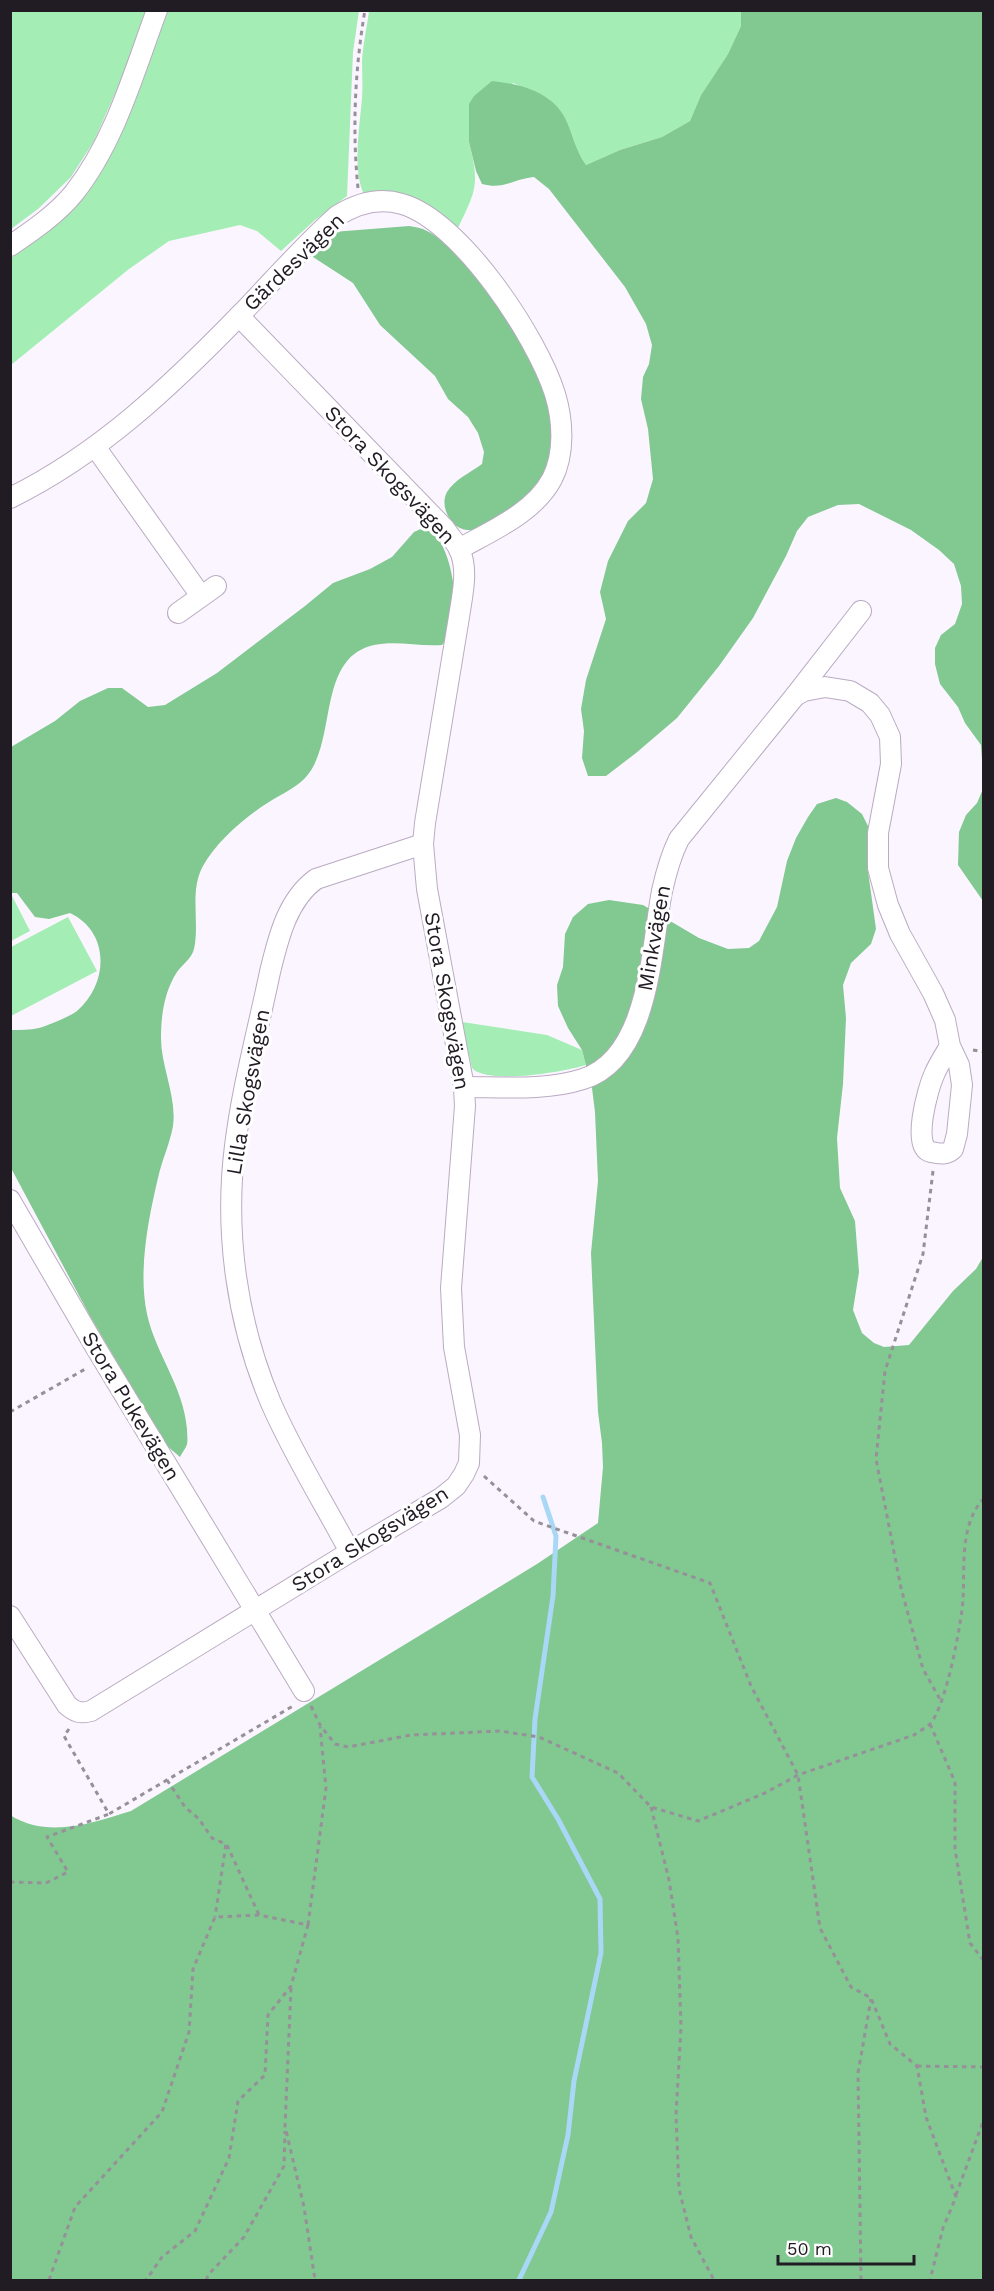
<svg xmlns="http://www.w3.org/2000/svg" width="994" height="2291" font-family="'Work Sans',sans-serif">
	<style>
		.green { fill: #a4edb4 }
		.forest { fill: #81c891 }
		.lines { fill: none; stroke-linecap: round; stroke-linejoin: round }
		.stream { stroke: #a9d7f6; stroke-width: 5 }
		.minor-casing { stroke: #baabc2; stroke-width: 22 }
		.path { stroke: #969099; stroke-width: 3; stroke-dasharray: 4.5 4.5; stroke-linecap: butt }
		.minor { stroke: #fff; stroke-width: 20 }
		.labels { text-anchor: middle; stroke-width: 6; stroke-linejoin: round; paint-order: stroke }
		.street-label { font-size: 21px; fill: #211b24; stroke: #fff }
	</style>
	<rect width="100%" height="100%" fill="#fbf5ff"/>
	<!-- green -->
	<g class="green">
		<path d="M11 10 146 11 121 80 94 141 71 177 38 209 11 229Z"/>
		<path d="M168 11H359L353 52 347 196 315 220 281 251 257 231 240 225 169 241 129 269 11 365V258L47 232 83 194 103 168 128 114Z"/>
		<path d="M369 11H741V26L728 54 701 95 690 121 662 137 620 150 586 165 574 146 564 117 549 99 513 83 469 142C480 186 476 190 457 230L433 208 411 198 364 194C352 171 360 124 362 98 363 86 362 73 362 61 363 44 367 27 369 11Z"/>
		<path d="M10 892 30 931 11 941H10Z"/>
		<path d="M68 917 97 971 11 1016V947Z"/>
		<path d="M462 1022 547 1035 582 1050 586 1065C564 1072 487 1085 472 1068Z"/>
	</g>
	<!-- forest -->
	<g class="forest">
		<path d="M741 11H983V773L981 745 965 723 958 707 940 684 935 664V648L941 635 955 624 962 604 961 586 954 564 939 550 911 530 859 504 838 505 808 517 797 531 786 556 753 618 719 666 677 718 636 753 606 776H588L582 758 584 731 581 709 586 680 606 619 600 592 608 561 628 521 646 503 653 479 648 429 641 399 643 377 649 364 652 345 646 324 625 287 549 189 534 177C513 179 504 190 482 184L476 171 469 142V104L474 96 492 81C519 84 551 91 565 118 573 134 574 148 586 165L620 150 662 137 690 121 701 95 728 54 741 26Z"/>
		<path d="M409 226C415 227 422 228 427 231 455 245 490 291 507 317 552 388 590 480 489 524 482 527 475 531 467 530 451 529 439 506 447 492 455 479 470 473 482 464L484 452 478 433 468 417 448 399 435 376 380 325 353 283 313 257 320 241 333 232Z"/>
		<path d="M423 528C427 530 432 532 435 535 453 554 460 610 451 634 450 638 445 642 442 645 419 647 397 640 374 645 316 658 338 741 306 777 297 787 280 795 269 802 245 817 217 841 203 866 189 891 200 922 194 949 192 958 182 965 177 972 164 992 161 1016 161 1038 161 1067 177 1097 173 1126 170 1143 162 1160 158 1178 148 1220 138 1271 147 1314 156 1355 183 1385 187 1429 187 1434 188 1440 187 1444 186 1448 182 1453 180 1457L166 1445 91 1318 11 1168V1030C20 1030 30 1030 39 1028 47 1026 71 1016 77 1011 109 983 110 932 70 913L49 919 35 917 17 893H11V747L55 721 80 701 108 688H122L148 707 165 705 217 673 305 606 333 583 370 569 392 557 414 532Z"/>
		<path d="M983 789V901L958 865 959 832 966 815 977 803Z"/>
		<path d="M836 798 847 802 862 814 868 826 867 864 876 929 871 944 851 963 843 985 846 1018 843 1084 837 1138 840 1188 855 1221 859 1272 853 1310 862 1333 874 1343 884 1347 909 1345 953 1291 976 1269 983 1257V2280H11L10 1815C48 1839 92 1823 131 1811L537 1564 598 1523 603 1467 602 1443 598 1412 591 1253 598 1181 595 1112 592 1088 582 1050 568 1028 558 1006 557 985 563 967 565 934 573 917 588 904 609 900 643 905 699 938 728 949 749 948 759 941 777 907 787 861 796 838 808 817 817 804Z"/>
	</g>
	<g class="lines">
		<!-- stream -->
		<path class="stream" d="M519 2280 551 2212 568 2135 574 2081 601 1953 600 1899 558 1819 532 1777 535 1719 553 1596 556 1536 543 1497"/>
		<!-- minor casing -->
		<g class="minor-casing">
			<g id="minor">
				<path d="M10 246C32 231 57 214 74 193 115 141 134 72 157 10"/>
				<path d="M96 448 201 596"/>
				<path d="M10 498C100 454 172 385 241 314 273 281 303 246 337 216 356 204 379 197 402 204 461 221 537 337 555 394 563 420 565 454 552 479 534 513 491 531 459 549"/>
				<path d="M178 613 216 586"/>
				<path d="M795 696 804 691 825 687 850 691 870 703 880 715 890 737 891 764 878 833V868L888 905 900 934 933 993 945 1020 950 1046 959 1065 962 1085 957 1134 953 1149C947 1155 940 1154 931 1152 911 1148 928 1088 934 1075 938 1065 944 1056 950 1046"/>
				<path d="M464 1087C502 1087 546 1091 583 1079 650 1058 651 948 662 891 666 873 671 855 679 839L795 696 861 611"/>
				<path d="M10 1200 96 1348 304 1691"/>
				<path d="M350 1552C324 1503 293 1454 271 1403 237 1323 224 1233 235 1146 242 1088 258 1030 270 972 278 939 287 900 316 879L423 844"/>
				<path d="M10 1616 67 1705C75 1712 80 1714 91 1711L350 1552 441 1498 456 1486 464 1474 469 1463 470 1435 454 1347 451 1288 465 1106 464 1087 427 889 423 844 425 823 459 617C462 596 469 569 459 549 456 542 449 536 445 529L239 316"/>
			</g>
		</g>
		<!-- path -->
		<g class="path">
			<path d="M358 188C352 130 355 68 365 10"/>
			<path d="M973 1050 984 1052"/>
			<path d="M933 1171 923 1254 885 1371 876 1459 901 1588 923 1669 941 1701"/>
			<path d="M10 1412 87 1368"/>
			<path d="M484 1476 534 1521 710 1583 751 1686 798 1775 820 1928 851 1987 871 1998 890 2044 917 2066 926 2117 956 2197 943 2228 930 2280"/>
			<path d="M311 1706 320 1725 335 1744 348 1747 411 1735 500 1731 539 1737 618 1773 651 1807 698 1821 765 1793 798 1775 914 1735C919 1731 926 1728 930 1724 946 1706 961 1626 963 1600 965 1567 959 1525 984 1498"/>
			<path d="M930 1724 955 1782V1849L970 1943 984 1961"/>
			<path d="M69 1729 64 1736 109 1814 293 1706"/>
			<path d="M167 1780 185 1807 199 1819 212 1838 226 1844 215 1917"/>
			<path d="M651 1807 669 1880 678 1938 681 2027 676 2115 679 2189 691 2237 714 2280"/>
			<path d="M227 1845 259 1915"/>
			<path d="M10 1882 46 1883 68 1872 47 1837 109 1814"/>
			<path d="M308 1925 326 1788 320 1727"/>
			<path d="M291 1988 285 2126 304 2207 315 2280"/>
			<path d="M917 2066 984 2067"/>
			<path d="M956 2195 984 2119"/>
			<path d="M49 2280 75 2207 162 2112 189 2032 193 1969 215 1917 259 1915 308 1925 291 1986 268 2015 265 2075 238 2101 229 2158 195 2231 162 2257 146 2280"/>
			<path d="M206 2280 209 2274 244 2237 284 2166 285 2131"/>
			<path d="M861 2280 858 2073 871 1999"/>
		</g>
		<!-- minor -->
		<use href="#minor" class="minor"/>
	</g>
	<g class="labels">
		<!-- street labels -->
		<g class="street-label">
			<text transform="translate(294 262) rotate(-44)" y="7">Gärdesvägen</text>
			<text transform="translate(390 475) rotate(47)" y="7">Stora Skogsvägen</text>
			<text transform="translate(654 938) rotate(-80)" y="7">Minkvägen</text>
			<text transform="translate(447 1001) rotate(80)" y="7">Stora Skogsvägen</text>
			<text transform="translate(248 1092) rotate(-80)" y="7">Lilla Skogsvägen</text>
			<text transform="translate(131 1406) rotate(59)" y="7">Stora Pukevägen</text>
			<text transform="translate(370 1539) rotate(-32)" y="7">Stora Skogsvägen</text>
		</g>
	</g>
	<!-- border -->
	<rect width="994" height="2291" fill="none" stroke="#211b24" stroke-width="24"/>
	<!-- scale -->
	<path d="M778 2255v9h136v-9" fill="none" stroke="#211b24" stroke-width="3"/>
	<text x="787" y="2255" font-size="18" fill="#211b24" stroke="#ffffff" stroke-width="4.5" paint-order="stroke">50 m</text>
</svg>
